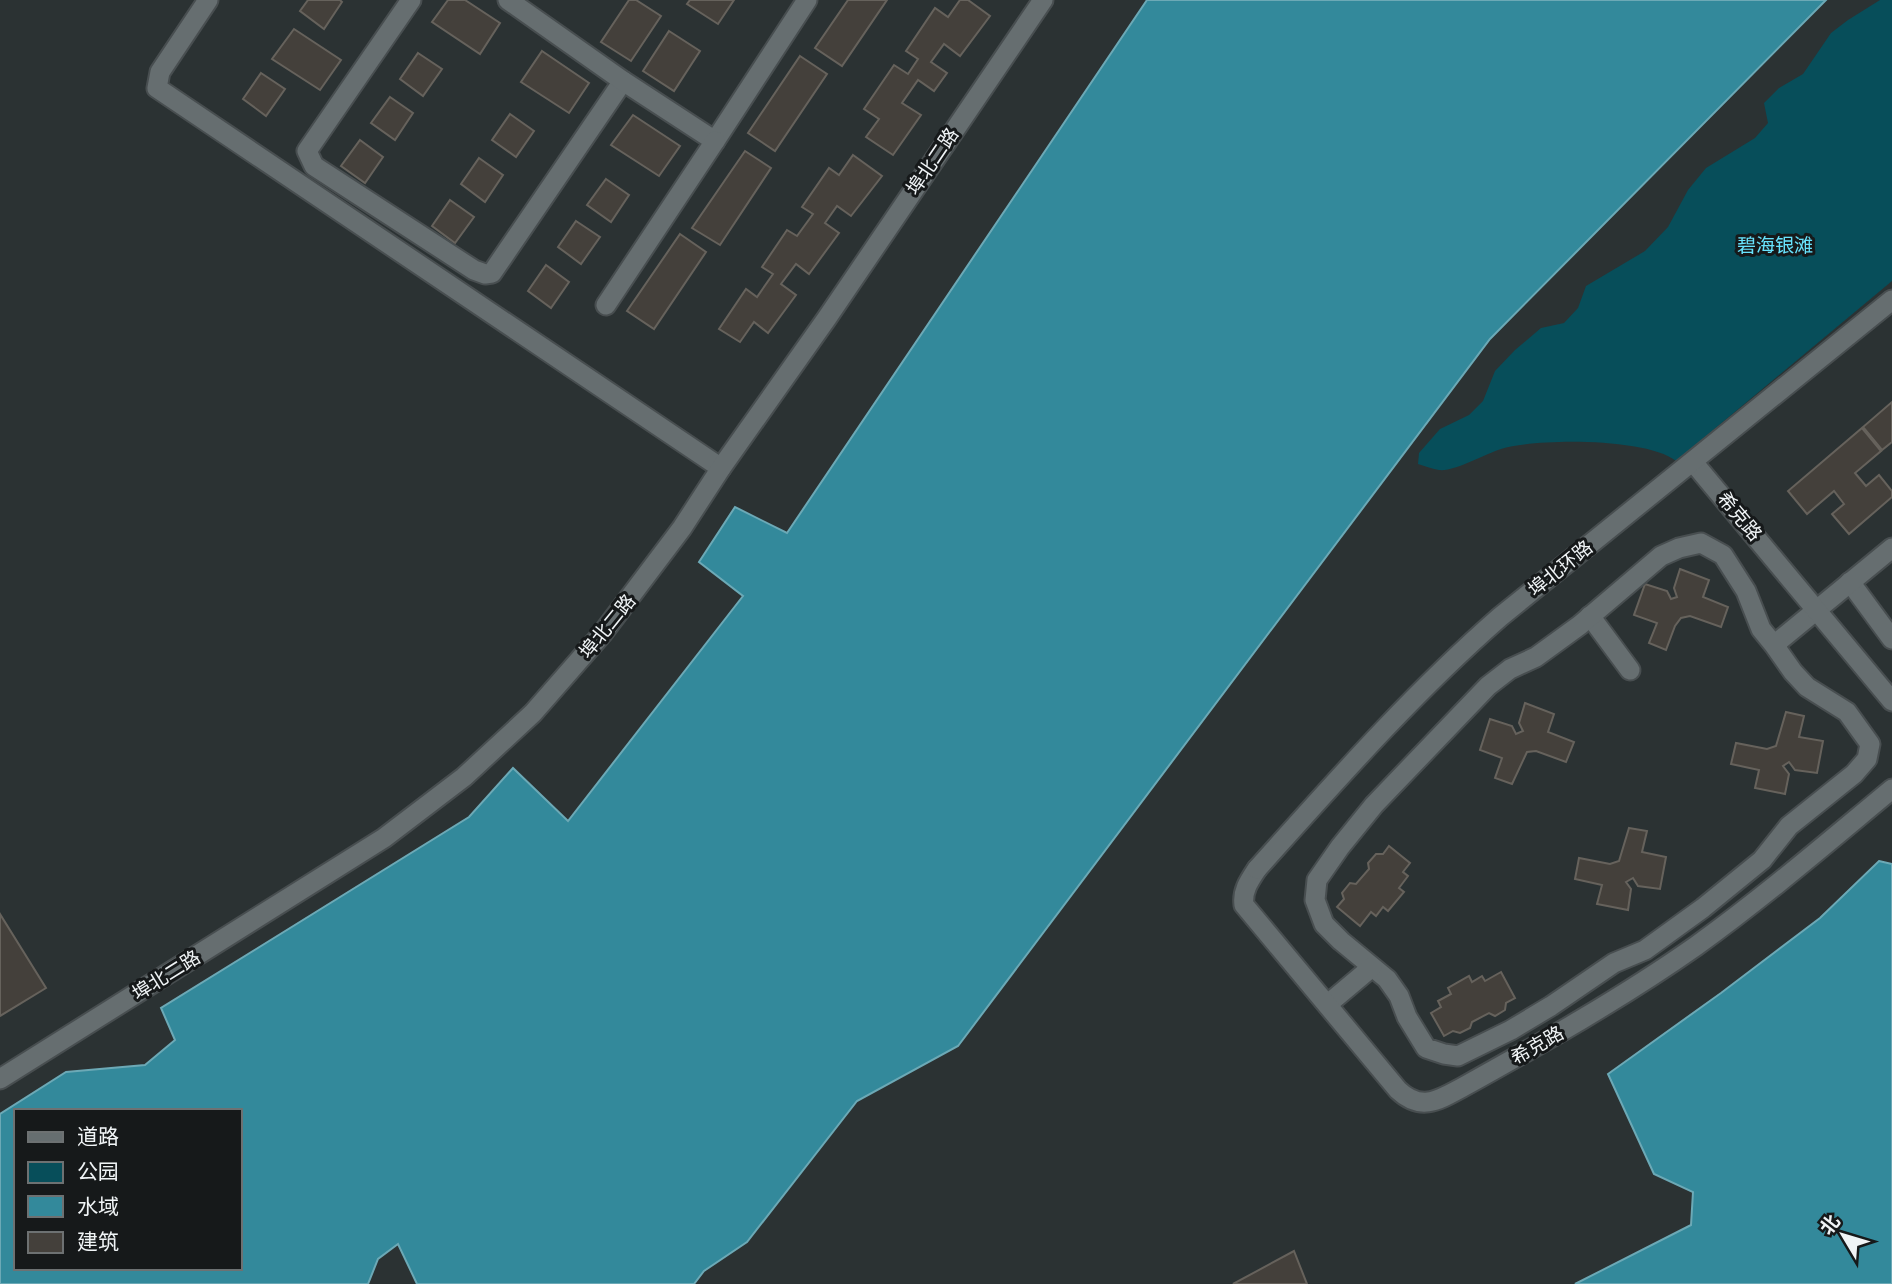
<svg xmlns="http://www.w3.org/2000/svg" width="1892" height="1284" font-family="Barlow,'Noto Sans SC',sans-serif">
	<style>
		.green { fill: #074e5a }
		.water { fill: #33899b; stroke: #6ca9b6; stroke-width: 2; fill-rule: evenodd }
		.building { fill: #44403b; stroke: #66625c; stroke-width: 2 }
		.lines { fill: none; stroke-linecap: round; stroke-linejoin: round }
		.minor-casing { stroke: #484e50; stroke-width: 23 }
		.tertiary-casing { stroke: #484e50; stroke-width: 23 }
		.secondary-casing { stroke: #484e50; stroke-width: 23 }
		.minor { stroke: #666e70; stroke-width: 19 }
		.tertiary { stroke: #666e70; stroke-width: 19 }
		.secondary { stroke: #666e70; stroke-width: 19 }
		.labels { text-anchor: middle; stroke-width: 6; stroke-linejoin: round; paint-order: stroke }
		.street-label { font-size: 19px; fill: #f0f4f6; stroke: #16191a }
		.park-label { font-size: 19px; fill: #68e3fd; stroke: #16191a }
	</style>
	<rect width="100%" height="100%" fill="#2b3233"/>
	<!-- green -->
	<path class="green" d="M1880 0H1892V281L1676 461C1647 438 1537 438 1501 449 1485 454 1454 472 1439 470 1433 469 1425 466 1418 464L1419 453 1440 429 1469 415 1483 401 1495 371 1515 350 1541 328 1564 323 1578 308 1586 286 1645 251 1668 227 1688 190 1706 168 1755 138 1768 123 1764 103 1779 88 1803 74 1831 33 1848 20Z"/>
	<!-- water -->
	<g class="water">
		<path d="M1147 0H1826L1490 339 958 1046 857 1101 747 1242 704 1271 694 1284H417L398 1244 378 1259 368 1284H0V1114L66 1072 145 1065 175 1040 161 1008 469 817 513 768 568 821 743 596 699 562 735 507 787 533ZM16 1111H240V1268H16Z"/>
		<path d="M1879 861 1892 864V1284H1575L1691 1225 1693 1192 1654 1174 1608 1074 1721 993 1820 918Z"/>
	</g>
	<!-- building -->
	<g class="building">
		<path d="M308 0H340L342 2 324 29 300 11Z"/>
		<path d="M448 0H465L500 23 480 54 432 22Z"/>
		<path d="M629 0H636L661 16 631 61 601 42Z"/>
		<path d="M690 0H734L718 24 687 4Z"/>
		<path d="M848 0H887L842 66 815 48Z"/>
		<path d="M960 0H968L990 16 960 56 944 44 931 62 947 73 934 91 918 80 902 103 921 115 893 155 866 137 879 119 864 109 894 65 908 74 918 59 906 51 935 8 948 17Z"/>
		<path d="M294 29 341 60 320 90 272 59Z"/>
		<path d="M669 31 700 51 674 91 643 71Z"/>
		<path d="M542 51 589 83 569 113 521 82Z"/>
		<path d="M418 53 442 69 423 96 400 79Z"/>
		<path d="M800 56 827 74 775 151 748 133Z"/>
		<path d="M261 73 285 89 266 116 243 99Z"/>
		<path d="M390 97 413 113 395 140 371 123Z"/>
		<path d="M510 114 534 131 516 157 492 140Z"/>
		<path d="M633 115 680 146 659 176 611 145Z"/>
		<path d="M360 140 383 157 365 183 341 166Z"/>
		<path d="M745 151 771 168 720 245 692 228Z"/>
		<path d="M853 155 882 176 851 216 837 206 825 223 839 233 809 274 796 264 781 284 796 295 768 333 754 322 740 342 719 329 746 289 757 297 773 274 762 267 787 230 797 236 813 214 802 207 829 168 839 175Z"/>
		<path d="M479 158 503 175 485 202 461 184Z"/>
		<path d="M606 179 629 195 611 222 587 205Z"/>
		<path d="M450 200 474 217 455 243 432 226Z"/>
		<path d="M576 221 600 237 581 264 558 247Z"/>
		<path d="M680 234 706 252 654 329 627 311Z"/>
		<path d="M546 265 569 282 551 308 528 291Z"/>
		<path d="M1892 402V442L1882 450 1863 427Z"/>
		<path d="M1862 428 1881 451 1855 473 1866 486 1879 475 1892 491V497L1849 534 1832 514 1844 504 1834 491 1807 514 1788 491Z"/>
		<path d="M1680 569 1709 580 1703 597 1728 607 1721 627 1690 616 1681 618 1675 626 1666 650 1649 643 1657 623 1634 615 1645 584 1667 591 1671 599 1677 597 1674 588Z"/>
		<path d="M1525 703 1554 714 1548 732 1574 742 1566 762 1536 751 1527 752 1512 784 1495 778 1502 758 1480 750 1490 719 1512 726 1516 734 1523 731 1519 723Z"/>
		<path d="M1786 712 1804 716 1799 737 1823 741 1817 773 1795 770 1789 762 1783 766 1789 774 1785 794 1755 788 1759 770 1731 764 1736 743 1767 749 1776 746Z"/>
		<path d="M1629 828 1647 831 1642 852 1666 857 1660 889 1638 886 1633 878 1626 882 1631 889 1628 910 1597 904 1602 885 1575 879 1579 858 1610 864 1619 861Z"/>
		<path d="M1389 846 1410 863 1403 872 1408 876 1399 888 1404 892 1388 911 1383 907 1376 916 1371 912 1360 926 1337 907 1344 899 1342 893 1350 883 1356 884 1369 869 1368 863 1376 854H1383Z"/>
		<path d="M0 914 46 988 0 1016Z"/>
		<path d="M1501 972 1515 998 1506 1003 1505 1010 1495 1016 1489 1013 1472 1022 1470 1028 1460 1033 1453 1031 1444 1036 1431 1013 1441 1007 1438 1001 1451 994 1448 988 1469 976 1472 982 1482 976 1485 981Z"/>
		<path d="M1294 1251 1307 1284H1233Z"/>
	</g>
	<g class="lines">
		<!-- minor casing -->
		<g class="minor-casing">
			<g id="minor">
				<path d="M411 0 307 151 314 166 474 270 485 274 492 273 623 81"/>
				<path d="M508 0 623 81 715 141 807 0"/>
				<path d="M606 305 715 141"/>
				<path d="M1850 582 1892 639"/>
				<path d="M1590 616 1630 670"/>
				<path d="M1774 645 1793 672 1807 687 1847 712 1870 744 1867 759 1854 774 1789 826 1762 860 1703 908 1645 950 1614 963 1551 1006 1511 1030 1458 1056 1444 1054 1426 1048 1407 1017 1399 996 1387 979 1341 941 1324 924 1315 900 1317 880 1340 847 1374 805 1488 686 1510 669 1536 657 1580 625 1661 556 1679 548 1701 543 1723 555 1746 591 1761 629 1774 645 1892 548"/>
				<path d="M1328 1004 1372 967"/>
			</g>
		</g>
		<!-- tertiary casing -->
		<g class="tertiary-casing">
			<g id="tertiary">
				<path d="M208 0 160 72 157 88 721 468"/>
				<path d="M1693 462 1892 701"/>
				<path d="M1257 869C1249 881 1242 891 1244 905L1398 1090C1421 1112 1439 1100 1463 1087 1542 1043 1622 998 1696 946 1764 897 1828 842 1892 789"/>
				<path d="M0 1079 384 838 464 777 533 713 602 634 682 528 721 468 827 318 1043 0"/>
			</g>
		</g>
		<!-- secondary casing -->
		<g class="secondary-casing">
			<path id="secondary" d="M1257 869C1335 782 1412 694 1500 617L1892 300"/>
		</g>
		<!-- minor -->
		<use href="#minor" class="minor"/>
		<!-- tertiary -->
		<use href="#tertiary" class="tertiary"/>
		<!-- secondary -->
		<use href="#secondary" class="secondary"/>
	</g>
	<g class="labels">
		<!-- street labels -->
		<g class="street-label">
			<text transform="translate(932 161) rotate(-56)" y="7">埠北二路</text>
			<text transform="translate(1740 516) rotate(50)" y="7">希克路</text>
			<text transform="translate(1560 568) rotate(-39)" y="7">埠北环路</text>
			<text transform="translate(607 626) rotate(-51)" y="7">埠北二路</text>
			<text transform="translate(166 975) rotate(-32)" y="7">埠北二路</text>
			<text transform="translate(1537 1045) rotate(-30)" y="7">希克路</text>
		</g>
		<!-- park labels -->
		<g class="park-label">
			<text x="1775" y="252">碧海银滩</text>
		</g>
	</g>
	<!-- legend -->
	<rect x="14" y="1109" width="228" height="161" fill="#16191a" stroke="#6d7172" stroke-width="2"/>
	<rect x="28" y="1132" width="35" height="10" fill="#666e70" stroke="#6d7172" stroke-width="2"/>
	<text x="77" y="1144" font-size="21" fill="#f0f4f6">道路</text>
	<rect x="28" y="1162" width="35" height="21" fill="#074e5a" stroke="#6d7172" stroke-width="2"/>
	<text x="77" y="1179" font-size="21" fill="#f0f4f6">公园</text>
	<rect x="28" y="1196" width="35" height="21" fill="#33899b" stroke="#6d7172" stroke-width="2"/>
	<text x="77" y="1214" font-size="21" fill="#f0f4f6">水域</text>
	<rect x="28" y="1232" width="35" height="21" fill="#44403b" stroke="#6d7172" stroke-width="2"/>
	<text x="77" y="1249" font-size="21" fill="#f0f4f6">建筑</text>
	<!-- north arrow -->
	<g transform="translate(1843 1235) rotate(308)" stroke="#16191a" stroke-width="5" paint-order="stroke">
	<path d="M0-5L12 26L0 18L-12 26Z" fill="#f0f4f6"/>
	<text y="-10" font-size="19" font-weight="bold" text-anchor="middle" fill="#f0f4f6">北</text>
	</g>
</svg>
